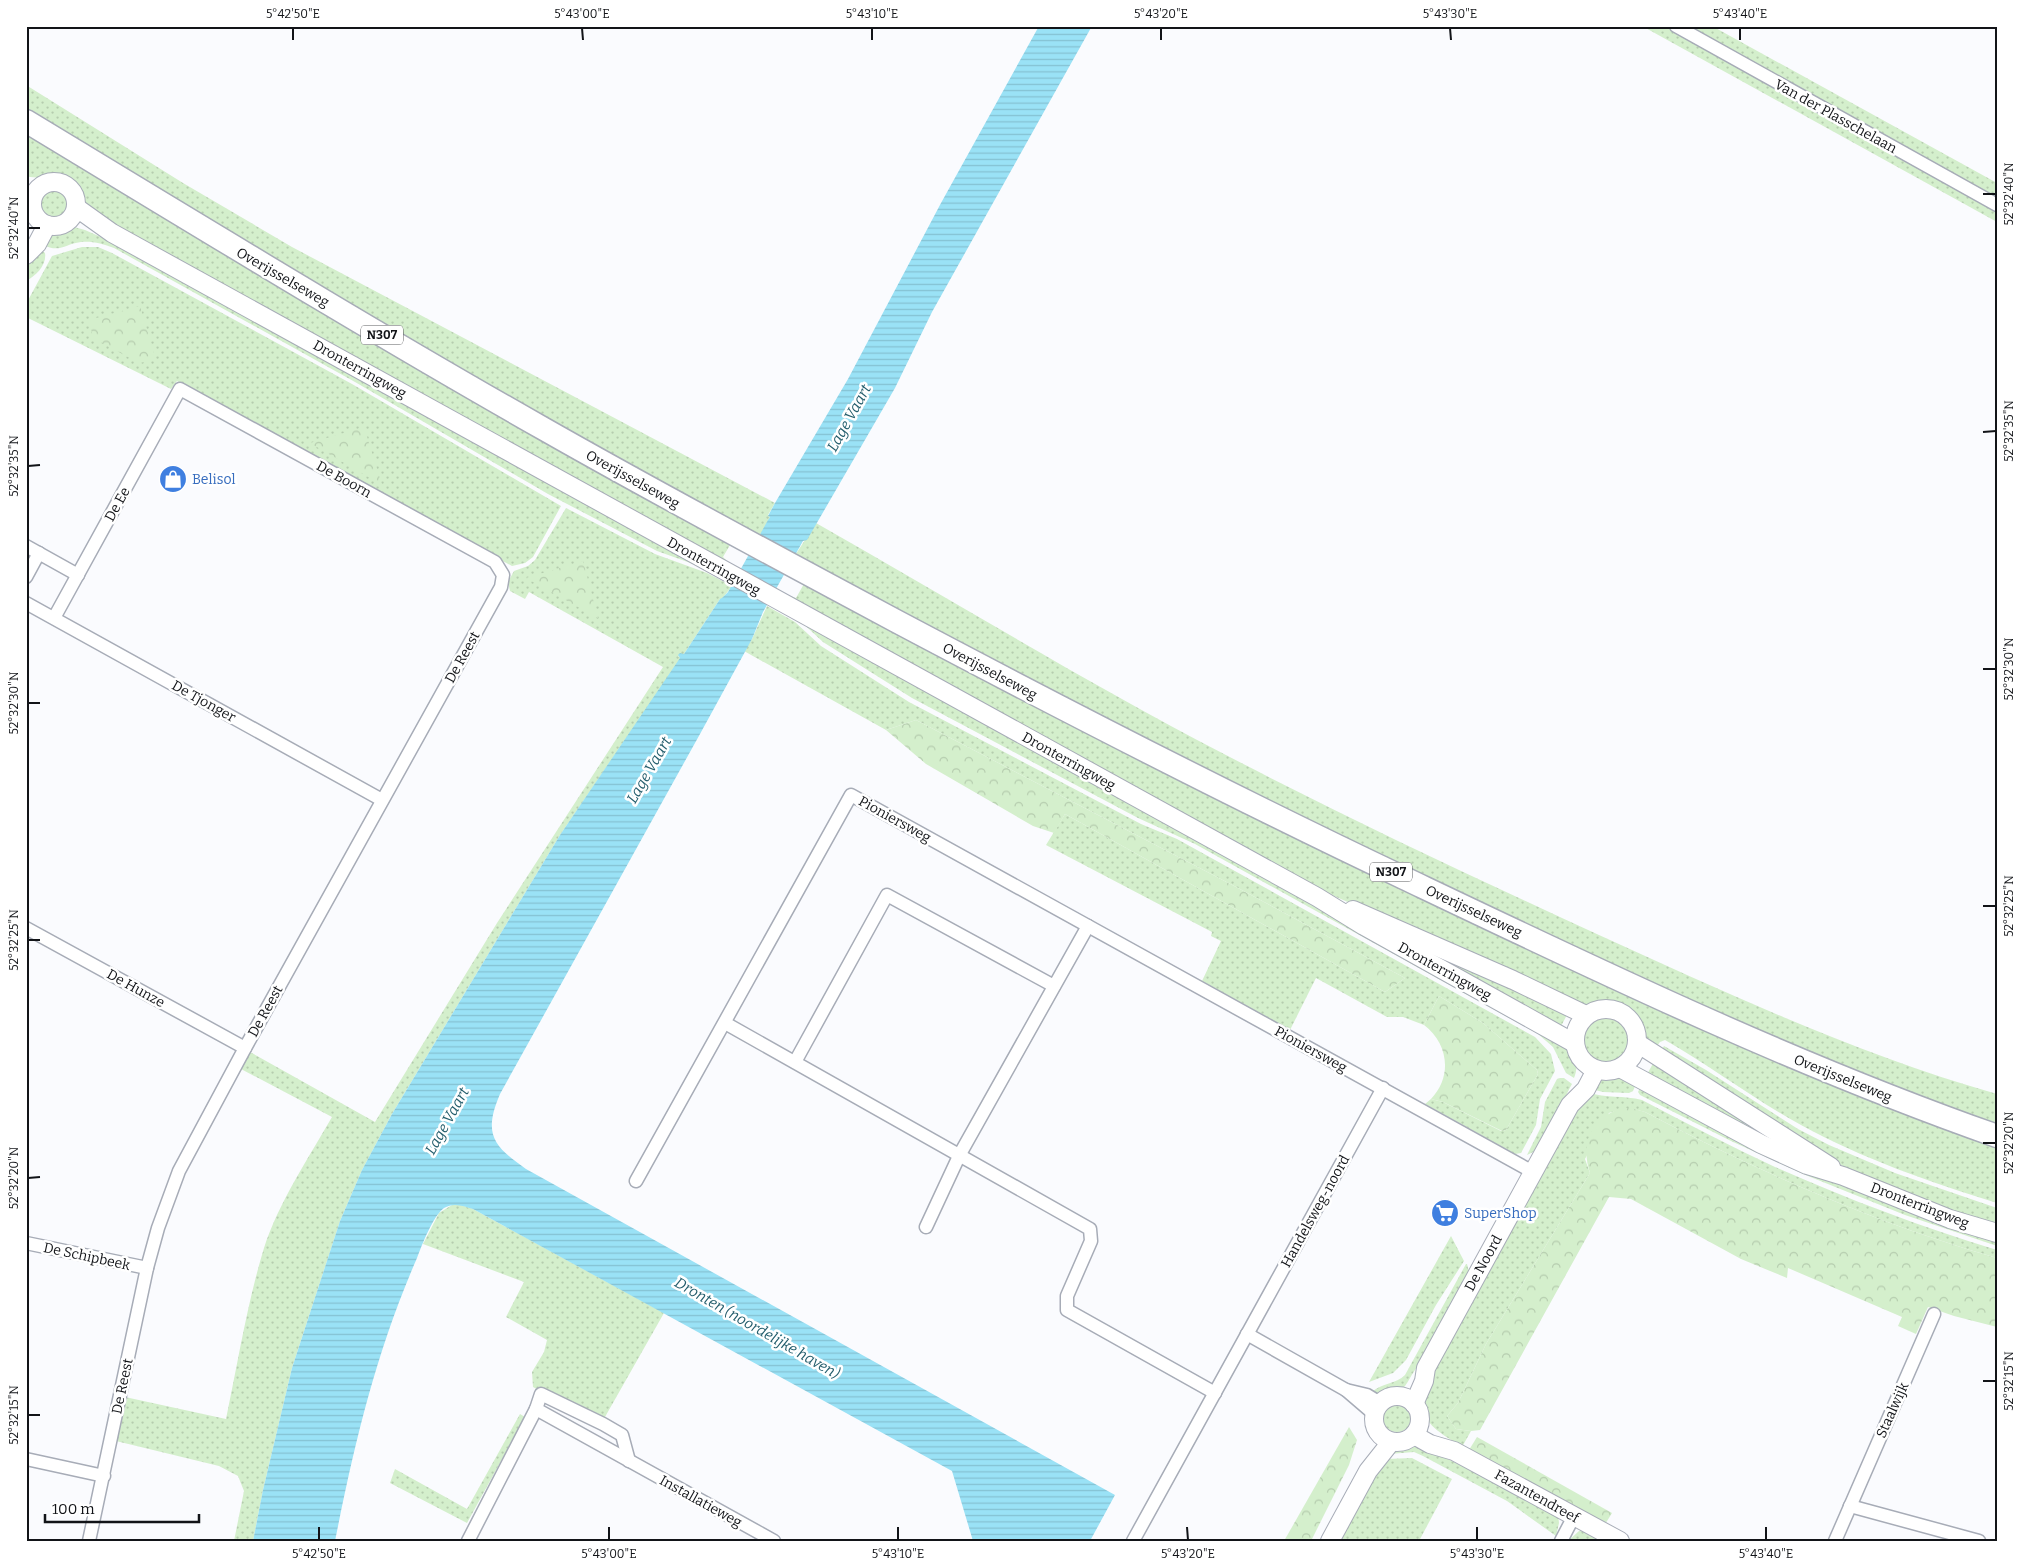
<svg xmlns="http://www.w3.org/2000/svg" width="2023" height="1567" font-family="Bitter,serif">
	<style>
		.grass { fill: url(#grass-dots) }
		.forest { fill: url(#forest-crowns) }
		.water { fill: url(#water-rules) }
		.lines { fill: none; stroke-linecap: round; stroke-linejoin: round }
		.street-casing { stroke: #a7acb7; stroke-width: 15 }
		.secondary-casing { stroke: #a7acb7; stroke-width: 20 }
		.highway-casing { stroke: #a7acb7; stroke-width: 25 }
		.street { stroke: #fff; stroke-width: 12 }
		.secondary { stroke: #fff; stroke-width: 18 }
		.highway { stroke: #fff; stroke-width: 22 }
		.ticks { fill: none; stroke: #121418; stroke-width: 2 }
		.labels { text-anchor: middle; stroke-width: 5; stroke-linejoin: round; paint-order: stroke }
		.shield { fill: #fff; stroke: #595a5d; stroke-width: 1 }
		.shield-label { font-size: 12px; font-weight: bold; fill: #121418 }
		.street-label { font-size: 14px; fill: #121418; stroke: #fff }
		.shop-label { font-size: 14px; fill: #366cbe; stroke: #fff; text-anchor: start }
		.water-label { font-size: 15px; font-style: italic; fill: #235d6c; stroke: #fff }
		.neatline { fill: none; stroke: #121418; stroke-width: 2 }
		.ticks-label { font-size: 12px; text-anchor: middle; fill: #121418 }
	</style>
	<defs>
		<pattern id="grass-dots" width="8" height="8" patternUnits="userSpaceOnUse" patternTransform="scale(1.25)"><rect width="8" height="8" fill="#d4efcc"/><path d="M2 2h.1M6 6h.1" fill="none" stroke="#b5ccae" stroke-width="1.8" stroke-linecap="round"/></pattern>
		<pattern id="forest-crowns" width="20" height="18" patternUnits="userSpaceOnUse" patternTransform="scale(1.25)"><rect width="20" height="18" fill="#d4efcc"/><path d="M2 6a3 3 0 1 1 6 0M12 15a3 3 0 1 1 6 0" fill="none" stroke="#b5ccae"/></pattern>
		<pattern id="water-rules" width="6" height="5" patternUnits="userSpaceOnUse" patternTransform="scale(1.25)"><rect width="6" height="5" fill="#9ae2f6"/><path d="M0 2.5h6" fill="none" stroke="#84c1d2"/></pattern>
	</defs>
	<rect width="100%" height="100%" fill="#fafbfe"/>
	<!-- grass -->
	<g class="grass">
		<path d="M1642 26H1671L1997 209V222Z"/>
		<path d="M1686 26H1712L1997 183V199Z"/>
		<path d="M26 85 183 183 292 247 775 503 768 515 770 517 758 540 597 451 26 113Z"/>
		<path d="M26 133 730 545 723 557 730 564 728 567 115 227C107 221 88 211 82 204 75 193 80 183 61 177 50 174 38 180 26 176Z"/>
		<circle cx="54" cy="203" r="14"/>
		<path d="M74 227 85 230 121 246 710 570 657 551 548 494 355 382 114 248C103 244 93 241 81 242 64 244 60 254 42 244L50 234Z"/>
		<path d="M82 247H98L112 253 352 384 561 506 533 557 525 563 512 566 177 381 171 389 26 317V304L52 256Z"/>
		<path d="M39 248 45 253C47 265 36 276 26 281V267Z"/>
		<path d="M566 508 655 554 707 573 732 586 722 599H720L684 654 678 656 681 658 560 835 392 1114 362 1170 340 1221 292 1368 263 1490 253 1541H234L244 1491 238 1476 219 1466 116 1441 125 1397 226 1419C238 1362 247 1304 264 1248 278 1204 309 1157 332 1117L241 1069 250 1052 375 1122 497 923 663 667 529 592 525 599 510 591 508 582 514 571 528 566 535 560Z"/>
		<path d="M816 523C952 600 1085 682 1224 754 1347 818 1473 877 1599 935 1729 994 1859 1055 1997 1094V1129L1837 1069 1501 917 792 560Z"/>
		<path d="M805 582 1333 852C1363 870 1392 887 1425 897L1997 1143V1203C1930 1182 1863 1159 1801 1125 1755 1100 1712 1067 1665 1040L1660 1042 1655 1049 1642 1038 1637 1023 1626 1011 1608 1004 1587 1007 1318 889 785 599 787 595 796 598Z"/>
		<path d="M767 606 795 622 821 646 909 702 1141 824 1177 839 1535 1037 1551 1054 1555 1071 1540 1099 1536 1125 1521 1153 1515 1154 1425 1104 1431 1099 1443 1102 1501 1131 1506 1130 1538 1074 1537 1070 1483 1023 1439 996 1424 1025 1403 1017H1387L1316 978 1290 1030 1202 981 1221 941 1211 936 1212 932 1046 845 1065 814 1385 992 1405 978 1238 888 916 720 886 730 744 651 752 639Z"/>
		<path d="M796 617 1564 1041C1574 1052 1580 1064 1574 1078L1566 1073 1553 1047 1538 1034 1195 844 1138 818 912 698 823 642Z"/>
		<path d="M1366 919 1569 1011 1559 1030Z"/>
		<path d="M1600 1018C1614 1016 1629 1025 1628 1041 1627 1048 1624 1054 1618 1058 1592 1076 1565 1032 1600 1018Z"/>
		<path d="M1664 1046 1706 1070 1798 1129 1829 1145 1895 1173 1997 1208V1227L1959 1215 1869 1179 1829 1159 1660 1052Z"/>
		<path d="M1656 1058 1811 1162 1645 1078Z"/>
		<path d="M1610 1074H1615L1637 1082 1633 1091 1629 1093 1603 1092 1595 1090 1603 1076Z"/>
		<path d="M1560 1078H1564L1572 1084C1560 1104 1551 1147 1527 1155L1541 1127 1545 1102 1557 1079Z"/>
		<path d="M1642 1084 1997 1239V1246L1905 1215 1803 1174 1731 1141 1640 1095 1638 1092Z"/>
		<path d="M1588 1092C1606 1099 1624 1095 1642 1100 1686 1123 1730 1146 1775 1167 1847 1199 1921 1227 1997 1250V1258C1875 1223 1757 1171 1645 1112 1631 1108 1623 1108 1609 1113L1585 1159 1590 1173 1486 1344 1458 1403 1447 1416 1456 1429 1471 1431 1462 1447C1439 1431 1419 1425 1423 1392L1568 1121Z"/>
		<path d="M452 1205H461L473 1209 664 1313 601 1424 533 1387 532 1372 544 1352 547 1340 506 1317 524 1282 423 1244 439 1213Z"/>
		<path d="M1451 1236 1464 1261 1436 1305 1406 1360 1393 1373 1369 1382Z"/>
		<path d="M1466 1264H1467L1469 1272C1452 1305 1436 1339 1415 1370 1411 1375 1409 1381 1405 1386 1398 1393 1381 1396 1372 1392 1382 1383 1396 1384 1405 1375Z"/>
		<circle cx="1397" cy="1418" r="14"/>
		<path d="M520 1414 525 1417 467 1523 390 1483 395 1469 467 1509Z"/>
		<path d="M1418 1444 1558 1514 1559 1523 1556 1536 1507 1501 1423 1456 1414 1452 1389 1454C1394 1445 1408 1445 1418 1444Z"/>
		<path d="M1412 1458 1452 1479 1419 1541H1341L1369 1481 1386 1459Z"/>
		<path d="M1579 1531H1589L1608 1541H1568Z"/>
	</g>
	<!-- forest -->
	<g class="forest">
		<path d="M140 306 156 360 139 363 93 338 89 320Z"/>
		<path d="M364 427 382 485 310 443Z"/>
		<path d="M583 561 598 618 526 578Z"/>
		<path d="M916 720 1238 888 1405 978 1385 992 1065 814 1054 833 1033 826 926 764 886 730Z"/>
		<path d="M1439 996 1483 1023 1537 1070 1538 1074 1506 1130 1502 1131 1443 1102 1431 1099C1453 1076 1448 1043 1424 1025Z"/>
		<path d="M1621 1108H1631L1645 1112C1757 1171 1875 1223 1997 1258V1327L1954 1316 1928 1307 1916 1334 1898 1326 1902 1317 1788 1268 1787 1278 1741 1259 1631 1199 1609 1197 1480 1430 1471 1431 1456 1429 1447 1416 1458 1403 1486 1344 1590 1173C1580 1143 1591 1119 1621 1108Z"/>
		<path d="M1349 1427 1357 1440 1349 1465 1311 1541H1284Z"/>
		<path d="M1477 1437 1612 1513 1604 1526 1469 1450Z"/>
	</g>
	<!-- water -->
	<path class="water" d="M1039 26H1092L932 312 895 388 807 540 803 541 763 612 752 639 700 734 500 1094C483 1134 493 1146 526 1169L1115 1495 1090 1541H973L952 1471 473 1209C463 1206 454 1202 444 1208 433 1216 422 1245 417 1258 376 1352 355 1441 335 1541H253L263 1490 292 1368 340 1221 362 1170 392 1114 560 835 680 658 678 655 680 653 684 654 720 599 722 598 728 592 768 520 770 517 768 516 775 503 848 379 941 203Z"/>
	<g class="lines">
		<!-- street casing -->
		<g class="street-casing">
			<g id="street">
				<path d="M1676 26 1997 205"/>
				<path d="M26 546 78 575"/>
				<path d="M26 577 39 553"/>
				<path d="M26 603 382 800"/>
				<path d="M54 618 180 389 495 562 503 575 501 587 245 1048 179 1171 158 1228 147 1268 89 1541"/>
				<path d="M26 928 245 1048"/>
				<path d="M725 1023 1090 1229 1091 1241 1067 1296V1310L1215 1393"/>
				<path d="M795 1062 887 895 1054 986"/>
				<path d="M636 1181 851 795 1533 1172"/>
				<path d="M926 1227 960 1154 1088 926"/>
				<path d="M26 1243 147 1268"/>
				<path d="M1247 1334 1346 1390 1374 1414"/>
				<path d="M1346 1390 1367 1395 1380 1403"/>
				<path d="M536 1409 774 1541"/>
				<path d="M26 1459 104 1476"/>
				<path d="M1850 1506 1979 1541"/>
				<path d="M468 1541 536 1409 541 1394 603 1424 622 1435 629 1461"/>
				<path d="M1133 1541 1383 1088"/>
				<path d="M1561 1541 1574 1516"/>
				<path d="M1835 1541 1934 1314"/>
			</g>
		</g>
		<!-- secondary casing -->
		<g class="secondary-casing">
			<g id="secondary">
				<circle cx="54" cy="204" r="22"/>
				<path d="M77 208 112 233 1317 897 1364 926 1574 1043"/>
				<path d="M26 255 37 244 47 225"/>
				<path d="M1353 910 1513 980 1586 1015"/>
				<circle cx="1606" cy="1040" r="31"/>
				<path d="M1637 1043 1831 1167"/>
				<path d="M1620 1068 1761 1144 1807 1165 1843 1176 1950 1219 1997 1233"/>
				<circle cx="1397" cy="1419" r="23"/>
				<path d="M1414 1404 1424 1381 1426 1368 1570 1105 1586 1089 1596 1070"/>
				<path d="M1414 1435 1430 1444 1454 1451 1620 1541"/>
				<path d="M1330 1541 1368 1471 1391 1442"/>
			</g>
		</g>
		<!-- highway casing -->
		<g class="highway-casing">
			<path id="highway" d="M26 121C198 225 369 330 544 429 660 495 778 558 896 621 1064 710 1233 797 1404 878 1599 971 1792 1064 1997 1136"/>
		</g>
		<!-- street -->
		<use href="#street" class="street"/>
		<!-- secondary -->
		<use href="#secondary" class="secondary"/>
		<!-- highway -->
		<use href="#highway" class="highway"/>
	</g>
	<!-- ticks -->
	<path class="ticks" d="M293 28V40M582 28 583 40M872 28V40M1161 28V40M1450 28 1451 40M1740 28V40M1983 194H1996M28 228H40M1983 432 1996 431M28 466 40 465M1983 669H1996M28 703H40M1983 906H1996M28 940H40M1983 1143H1996M28 1178 40 1177M1983 1381H1996M28 1415H40M319 1527V1540M609 1527V1540M898 1527V1540M1187 1527 1188 1540M1477 1527V1540M1766 1527V1540"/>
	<!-- icons -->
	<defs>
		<g id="shop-disc" transform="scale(1.4375)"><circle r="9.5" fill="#3f7fe0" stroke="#fff"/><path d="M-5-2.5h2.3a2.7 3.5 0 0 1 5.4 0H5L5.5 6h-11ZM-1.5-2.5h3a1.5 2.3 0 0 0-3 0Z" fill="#fff"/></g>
		<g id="supermarket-disc" transform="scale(1.4375)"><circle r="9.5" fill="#3f7fe0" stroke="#fff"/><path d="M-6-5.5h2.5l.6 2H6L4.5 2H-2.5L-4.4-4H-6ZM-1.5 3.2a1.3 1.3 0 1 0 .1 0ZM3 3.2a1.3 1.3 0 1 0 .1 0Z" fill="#fff"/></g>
	</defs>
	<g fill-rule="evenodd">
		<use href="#shop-disc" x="173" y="479"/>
		<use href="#supermarket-disc" x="1445" y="1213"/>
	</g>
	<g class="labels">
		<!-- shield labels -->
		<g class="shield">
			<rect x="361" y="325.5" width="42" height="19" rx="4"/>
			<rect x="1370" y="862.5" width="42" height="19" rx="4"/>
		</g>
		<g class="shield-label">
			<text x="382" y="339">N307</text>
			<text x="1391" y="876">N307</text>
		</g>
		<!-- street labels -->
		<g class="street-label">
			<text transform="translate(1836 116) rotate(29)" y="5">Van der Plasschelaan</text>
			<text transform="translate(283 277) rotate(30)" y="5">Overijsselseweg</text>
			<text transform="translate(360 369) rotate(29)" y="5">Dronterringweg</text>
			<text transform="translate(344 479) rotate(29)" y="5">De Boorn</text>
			<text transform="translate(633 479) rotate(29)" y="5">Overijsselseweg</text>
			<text transform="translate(117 504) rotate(-61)" y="5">De Ee</text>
			<text transform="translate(714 566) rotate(29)" y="5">Dronterringweg</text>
			<text transform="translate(462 657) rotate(-61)" y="5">De Reest</text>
			<text transform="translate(990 671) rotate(28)" y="5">Overijsselseweg</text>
			<text transform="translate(204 701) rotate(29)" y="5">De Tjonger</text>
			<text transform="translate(1069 761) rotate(29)" y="5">Dronterringweg</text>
			<text transform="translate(895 819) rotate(29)" y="5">Pioniersweg</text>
			<text transform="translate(1474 911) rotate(25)" y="5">Overijsselseweg</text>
			<text transform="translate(1445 971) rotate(29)" y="5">Dronterringweg</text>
			<text transform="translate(136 988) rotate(29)" y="5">De Hunze</text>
			<text transform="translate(265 1011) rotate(-61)" y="5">De Reest</text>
			<text transform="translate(1311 1049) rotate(29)" y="5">Pioniersweg</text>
			<text transform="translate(1843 1078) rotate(22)" y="5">Overijsselseweg</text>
			<text transform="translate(1920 1205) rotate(21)" y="5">Dronterringweg</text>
			<text transform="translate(1315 1211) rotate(-61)" y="5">Handelsweg-noord</text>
			<text transform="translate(87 1256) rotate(12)" y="5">De Schipbeek</text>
			<text transform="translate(1483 1263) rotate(-61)" y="5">De Noord</text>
			<text transform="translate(122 1386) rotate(-78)" y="5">De Reest</text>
			<text transform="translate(1892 1410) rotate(-66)" y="5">Staalwijk</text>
			<text transform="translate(1537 1496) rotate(29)" y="5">Fazantendreef</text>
			<text transform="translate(701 1501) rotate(29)" y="5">Installatieweg</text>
		</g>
		<!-- shop labels -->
		<g class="shop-label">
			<text x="192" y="484">Belisol</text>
			<text x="1464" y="1218">SuperShop</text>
		</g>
		<!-- water labels -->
		<g class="water-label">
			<text transform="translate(849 418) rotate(-61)" y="5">Lage Vaart</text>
			<text transform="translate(649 770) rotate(-60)" y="5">Lage Vaart</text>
			<text transform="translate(447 1121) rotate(-61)" y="5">Lage Vaart</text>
			<text transform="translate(757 1328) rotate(30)" y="5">Dronten (noordelijke haven)</text>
		</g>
	</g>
	<!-- border -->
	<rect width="2023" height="1567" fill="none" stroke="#ffffff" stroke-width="55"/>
	<!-- scale -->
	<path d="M45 1514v8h154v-8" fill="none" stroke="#121418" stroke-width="2.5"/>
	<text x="52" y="1514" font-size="15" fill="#121418" stroke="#ffffff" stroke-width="4" paint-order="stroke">100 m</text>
	<rect x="28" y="28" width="1968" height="1512" class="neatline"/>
	<g class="ticks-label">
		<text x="293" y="18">5°42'50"E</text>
		<text x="582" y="18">5°43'00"E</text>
		<text x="872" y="18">5°43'10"E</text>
		<text x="1161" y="18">5°43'20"E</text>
		<text x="1450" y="18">5°43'30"E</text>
		<text x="1740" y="18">5°43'40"E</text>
		<text transform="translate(2009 194) rotate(-90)" y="4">52°32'40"N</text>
		<text transform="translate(14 228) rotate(-90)" y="4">52°32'40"N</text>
		<text transform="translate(2009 431) rotate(-90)" y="4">52°32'35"N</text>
		<text transform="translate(14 466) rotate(-90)" y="4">52°32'35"N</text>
		<text transform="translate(2009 669) rotate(-90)" y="4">52°32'30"N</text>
		<text transform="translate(14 703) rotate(-90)" y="4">52°32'30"N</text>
		<text transform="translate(2009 906) rotate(-90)" y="4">52°32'25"N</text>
		<text transform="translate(14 940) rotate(-90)" y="4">52°32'25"N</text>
		<text transform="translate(2009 1143) rotate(-90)" y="4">52°32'20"N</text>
		<text transform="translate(14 1178) rotate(-90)" y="4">52°32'20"N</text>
		<text transform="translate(2009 1381) rotate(-90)" y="4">52°32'15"N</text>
		<text transform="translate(14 1415) rotate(-90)" y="4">52°32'15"N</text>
		<text x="319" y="1558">5°42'50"E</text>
		<text x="609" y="1558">5°43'00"E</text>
		<text x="898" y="1558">5°43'10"E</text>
		<text x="1188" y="1558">5°43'20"E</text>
		<text x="1477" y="1558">5°43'30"E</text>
		<text x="1766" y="1558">5°43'40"E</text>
	</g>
</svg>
